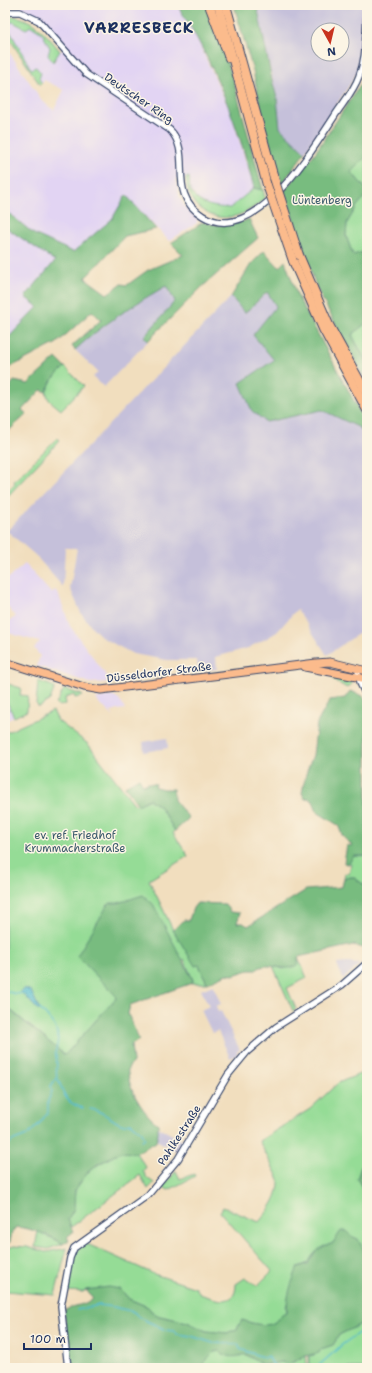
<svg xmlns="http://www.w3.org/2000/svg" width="372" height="1373" font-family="'Shantell Sans',sans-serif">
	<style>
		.built { fill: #e2d4f3 }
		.industrial { fill: #c5c0da; fill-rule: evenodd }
		.green { fill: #95dc96; stroke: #58867a }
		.forest { fill: #78bc7f; stroke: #4a766e }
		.water { fill: #51bbcd; stroke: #367596 }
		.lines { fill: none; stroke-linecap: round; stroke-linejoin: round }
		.stream { stroke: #51bbcd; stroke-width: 1.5 }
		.tertiary-casing { stroke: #3b496c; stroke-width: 8 }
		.primary-casing { stroke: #3b496c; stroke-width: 9 }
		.motorway-casing { stroke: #3b496c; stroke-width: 10 }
		.tertiary { stroke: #fff; stroke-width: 5.5 }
		.primary { stroke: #fbbb8c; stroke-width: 7 }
		.motorway { stroke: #fbbb8c; stroke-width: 8 }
		.motorway-bridge-casing { stroke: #3b496c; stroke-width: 10; stroke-linecap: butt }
		.motorway-bridge { stroke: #fbbb8c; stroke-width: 8 }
		.labels { text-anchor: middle; stroke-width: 3; stroke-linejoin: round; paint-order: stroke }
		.street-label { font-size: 11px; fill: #1b2f5e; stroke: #fcf5e5 }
		.park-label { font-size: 11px; fill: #3a5a6c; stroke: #fcf5e5 }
		.district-label { font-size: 15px; font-weight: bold; letter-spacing: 1px; fill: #1b2f5e; stroke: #fcf5e5 }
	</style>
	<rect width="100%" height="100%" fill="#fcf5e5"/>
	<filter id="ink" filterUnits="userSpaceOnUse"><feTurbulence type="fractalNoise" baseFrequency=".025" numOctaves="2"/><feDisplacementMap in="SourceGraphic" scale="8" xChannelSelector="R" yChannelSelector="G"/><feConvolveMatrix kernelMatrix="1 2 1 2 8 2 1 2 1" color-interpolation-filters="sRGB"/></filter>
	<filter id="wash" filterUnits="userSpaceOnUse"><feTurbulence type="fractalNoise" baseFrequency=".012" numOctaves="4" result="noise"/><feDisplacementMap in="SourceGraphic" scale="16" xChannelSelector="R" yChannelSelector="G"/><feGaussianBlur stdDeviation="0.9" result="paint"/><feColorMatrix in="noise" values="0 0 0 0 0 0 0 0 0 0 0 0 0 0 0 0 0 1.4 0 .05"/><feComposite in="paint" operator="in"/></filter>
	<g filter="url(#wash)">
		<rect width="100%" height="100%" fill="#f1debe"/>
		<!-- built -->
		<g class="built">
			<path d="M8 5H177L192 28 230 111 254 188 230 208 212 207 197 199 190 189V178H176L180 198 185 207 197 218V223L169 241 126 196 112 219 73 252 34 234 5 210V46L41 99 48 106 54 110 64 90 44 80 42 83 39 79 36 67 31 69 14 41V38L7 26 8 23 13 22 26 29 31 26 42 33 50 48 54 62 60 51 68 48 40 18 23 9 7 7Z"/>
			<path d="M5 227 55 261 25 297 38 307 5 341Z"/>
			<path d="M25 564 51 593 55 590 58 593 70 626 111 682 90 683 37 666 40 656 34 648 40 642 5 632V623L16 617 5 604V581Z"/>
			<path d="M114 696 119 699 125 709 110 711 114 717 98 702 96 698Z"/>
			<path d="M5 698 14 717 5 721Z"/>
		</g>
		<!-- industrial -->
		<g class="industrial">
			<path d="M256 5H364L361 53 358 70 352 81 305 152 280 129 277 98ZM318 30H342V54H318Z"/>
			<path d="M166 286 175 301 145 337 148 341 104 387 93 377 98 372 75 350 89 337 129 308Z"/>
			<path d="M268 292 276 306 274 360 266 422 322 410 360 428 367 439V628L327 655 297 609 277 632 267 638 248 648 216 657 217 669 198 671 197 660H167L133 654 103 638 91 626 81 613 70 588 77 548H65L63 587 35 555 7 531 231 297 245 313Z"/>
			<path d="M167 738 168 748 144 752 143 742Z"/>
			<path d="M347 963 360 964 343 979 337 964Z"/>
			<path d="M213 985 221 1004 216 1006 218 1012 221 1011 240 1050 237 1051 238 1057 237 1055 230 1058 218 1031 212 1033 201 1010 209 1006 201 990Z"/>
			<path d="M158 1127 185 1142 178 1152 156 1140 158 1133Z"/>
		</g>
		<!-- green -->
		<g class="green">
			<path d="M13 16C34 19 47 35 60 51L53 62 48 55 50 48 42 33 31 26 26 29 13 22 8 23 7 26 31 69 36 67 41 73 39 79 42 83 40 85 5 32V18Z"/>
			<path d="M367 156V190L351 172Z"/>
			<path d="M189 177C190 180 189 185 190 189 197 206 215 207 230 208L254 188 263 190 265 198C255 207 244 215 230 217 206 221 186 200 186 178Z"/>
			<path d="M367 194V251L353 255 346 236 347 223 357 206Z"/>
			<path d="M367 322V363L352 335Z"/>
			<path d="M65 367 84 386 61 410 49 400 46 392 52 380Z"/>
			<path d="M57 438 60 440 5 499V494L15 483 14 481Z"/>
			<path d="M334 677 353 683 347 688 333 680Z"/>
			<path d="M38 681 55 687 50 700 39 707 36 704Z"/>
			<path d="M5 683 21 688 20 695 28 696 27 711 14 717 5 698Z"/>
			<path d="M64 689 82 695 83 696 75 698 74 695 65 698 66 704 60 706 56 704Z"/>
			<path d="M53 711 58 721 88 744 135 805 149 799 160 807 175 831 173 833 188 856 149 880 173 930 199 965 207 983H192L193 980 184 959 117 997 65 1055 7 1007H5V733Z"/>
			<path d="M354 856H367V887L353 877 344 878 345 873 349 874 351 864H348Z"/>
			<path d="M298 957 307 978 287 988 296 1009 293 1011 273 966 284 969Z"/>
			<path d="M367 1071V1164L361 1167 357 1179 367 1195V1251H365C352 1235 357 1235 335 1240 327 1252 311 1263 298 1267L286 1307 287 1312C281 1314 279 1318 275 1322 267 1329 251 1323 242 1320L237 1329 227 1333 206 1331 187 1322 155 1315 148 1307 129 1299 120 1289 86 1290 83 1292 67 1291C69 1279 72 1245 87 1244L154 1274 196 1288 200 1294C215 1299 236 1308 236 1284L245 1278 257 1286 272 1271 220 1212 223 1207 259 1222C270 1209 280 1196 279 1179L259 1141 310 1109 338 1083Z"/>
			<path d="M121 1152 136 1153 146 1167 143 1171 147 1178 154 1183 148 1189 140 1175 70 1228 68 1219C77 1205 71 1200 76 1189 84 1170 104 1161 121 1152Z"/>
			<path d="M176 1171 180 1179 194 1174 195 1176 169 1190 162 1188Z"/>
			<path d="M38 1231C46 1237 55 1238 63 1244L48 1249 35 1247Z"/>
			<path d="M14 1246 27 1247 46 1252 67 1248 55 1295 5 1291V1249Z"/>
			<path d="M367 1322V1368H309V1356L314 1355 321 1349 333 1345 339 1335 363 1323Z"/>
			<path d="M219 1351 241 1356 245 1354 263 1365 281 1362 289 1364 306 1356 307 1367 297 1365 295 1368H206L202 1363 214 1352Z"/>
		</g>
		<!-- forest -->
		<g class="forest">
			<path d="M177 5H207L233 79 263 190 254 188C238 124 213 60 177 5Z"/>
			<path d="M234 5H257L271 76 277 98 280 128 305 152 282 184 264 124 253 71Z"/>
			<path d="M367 69V156L351 172 367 190V194L357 206 347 223 346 236 353 255 367 251V322L352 335 367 363V383L317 289 284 191 315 153 362 82Z"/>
			<path d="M126 195 156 229 125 236 85 278 107 294 121 284 127 285 148 270 183 255 171 243 203 222C220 227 233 226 249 219L258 238 202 287 148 341 144 337 175 301 166 286C134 304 102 325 75 350L72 346 101 320 92 311 57 343 5 370V341L38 307 25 297 55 261 5 227V210L34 234 73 252 112 219Z"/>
			<path d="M264 251 279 267 285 261 298 297 367 425V439L360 428 322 410 266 422 252 411 240 383 274 360 253 335 276 306 267 292 245 313 231 297 251 264Z"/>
			<path d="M56 358 65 367 52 380 46 392 41 390 22 410 27 414 5 434V394L11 388 10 386 14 381 28 384Z"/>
			<path d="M350 691 363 696 367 702V856H354L348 864 344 863 347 845 351 846 352 845 343 837 338 825 317 812 313 801 308 798 305 799 302 793 306 774 313 755 317 723 330 700 345 698Z"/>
			<path d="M139 778 143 785 148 783 156 784 155 787 164 789H173L174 800 189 818 175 831 160 807 149 799 138 805 125 786Z"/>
			<path d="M353 877 367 887V949L353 945 298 957V964C285 975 269 959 256 970H249L233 975 227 974 207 983 199 965 195 966 173 930 184 920H189L193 908 197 903 225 904 230 912 240 913 237 923H243L248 926 306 890 342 887 344 878Z"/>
			<path d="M143 895 153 904 193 980 192 983 130 1005 128 1014 139 1040 131 1045 133 1062 128 1068C126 1086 144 1115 158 1124V1133L156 1142 136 1153 121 1152 98 1164 89 1171 75 1190 74 1209 68 1219 73 1232 67 1237 69 1240 63 1244C53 1236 30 1228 16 1227L12 1232 10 1242 5 1245V1007H6L65 1055 117 997 77 956 109 903H118Z"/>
			<path d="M367 1164V1195L357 1179 361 1167Z"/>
			<path d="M341 1231H346L351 1236 358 1239 362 1247 367 1251V1322L363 1323 339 1335 333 1345 321 1349 319 1353 302 1357 289 1364 281 1362 263 1365 246 1354C235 1358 227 1358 219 1351L214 1352 203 1363 206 1368H71L64 1311C74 1304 83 1307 93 1298L86 1290 109 1287 120 1289 129 1299 148 1307 155 1315 187 1322 206 1331 227 1333 237 1329 242 1320C251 1323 267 1328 275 1322 279 1318 281 1313 287 1312 286 1297 292 1281 298 1267L308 1264C311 1255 322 1244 332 1244Z"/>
		</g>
		<!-- water -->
		<path class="water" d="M24 988 31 991 40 1010H38L21 992Z"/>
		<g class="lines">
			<!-- stream -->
			<g class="stream">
				<path d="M5 991 16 994 23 993"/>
				<path d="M40 1009C54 1024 63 1031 55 1053 59 1062 55 1072 57 1077 65 1094 63 1102 83 1108"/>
				<path d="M90 1109C102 1110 111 1120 121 1124 124 1125 128 1123 131 1123L142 1132 145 1138 142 1140"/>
				<path d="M29 1134 39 1124 48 1112V1101L52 1091 51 1086 57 1077"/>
				<path d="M5 1147 14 1140 27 1135"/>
				<path d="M77 1310 99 1305 114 1307 134 1312 140 1318 166 1330 174 1331 177 1334 191 1336 213 1343 238 1344 240 1349 265 1358 268 1356 275 1368"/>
				<path d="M316 1368 343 1344 367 1327"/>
			</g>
		</g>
	</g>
	<g filter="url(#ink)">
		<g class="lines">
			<!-- tertiary casing -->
			<g class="tertiary-casing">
				<g id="tertiary">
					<path d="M5 12H20L39 21 86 74 170 130C194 155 165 193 203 216 254 247 311 152 334 117 342 104 354 91 359 76 367 57 365 37 367 17"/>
					<path d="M358 674 361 685 367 697"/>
					<path d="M68 1368 61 1306 70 1258 74 1248 148 1195 178 1159 228 1075 247 1052 276 1027 342 985 367 963"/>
				</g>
			</g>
			<!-- primary casing -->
			<g class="primary-casing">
				<g id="primary">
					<path d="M5 662 84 687 101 690 316 663 330 662 367 671"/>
					<path d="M305 667 367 679"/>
				</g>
			</g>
			<!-- motorway casing -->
			<g class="motorway-casing">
				<g id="motorway">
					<path d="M209 5 229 58"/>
					<path d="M218 5 267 185"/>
					<path d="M226 5 274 178"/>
					<path d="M299 255 329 325 367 394"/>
					<path d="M293 261 323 329 367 410"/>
				</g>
			</g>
			<!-- tertiary -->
			<use href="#tertiary" class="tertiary"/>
			<!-- primary -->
			<use href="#primary" class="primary"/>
			<!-- motorway -->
			<use href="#motorway" class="motorway"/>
			<!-- motorway-bridge casing -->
			<g class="motorway-bridge-casing">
				<g id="motorway-bridge">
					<path d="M274 178 299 255"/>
					<path d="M267 185 293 261"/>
				</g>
			</g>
			<!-- motorway-bridge -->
			<use href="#motorway-bridge" class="motorway-bridge"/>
		</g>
	</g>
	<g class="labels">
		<!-- street labels -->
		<g class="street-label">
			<text transform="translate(139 98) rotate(34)" y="4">Deutscher Ring</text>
			<text transform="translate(159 672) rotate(-7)" y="4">Düsseldorfer Straße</text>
			<text transform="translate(179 1135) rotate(-57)" y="4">Pahlkestraße</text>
		</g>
		<!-- park labels -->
		<g class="park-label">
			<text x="322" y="204">Lüntenberg</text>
			<text x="75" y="839">ev. ref. Friedhof<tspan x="75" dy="13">Krummacherstraße</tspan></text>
		</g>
		<!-- district labels -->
		<g class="district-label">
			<text x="139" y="33">VARRESBECK</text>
		</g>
	</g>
	<!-- margin -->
	<rect width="372" height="1373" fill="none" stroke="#fcf5e5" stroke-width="20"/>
	<!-- north arrow -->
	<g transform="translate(330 42) rotate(172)"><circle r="19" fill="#fcf5e5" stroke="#a2a6af"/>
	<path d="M0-3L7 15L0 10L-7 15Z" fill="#c8321e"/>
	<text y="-6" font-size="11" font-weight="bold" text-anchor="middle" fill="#1b2f5e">N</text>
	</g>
	<!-- scale -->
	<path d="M24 1343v6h67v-6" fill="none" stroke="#1b2f5e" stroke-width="2"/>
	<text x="30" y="1343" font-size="12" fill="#1b2f5e" stroke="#fcf5e5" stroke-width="3" paint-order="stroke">100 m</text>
</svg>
